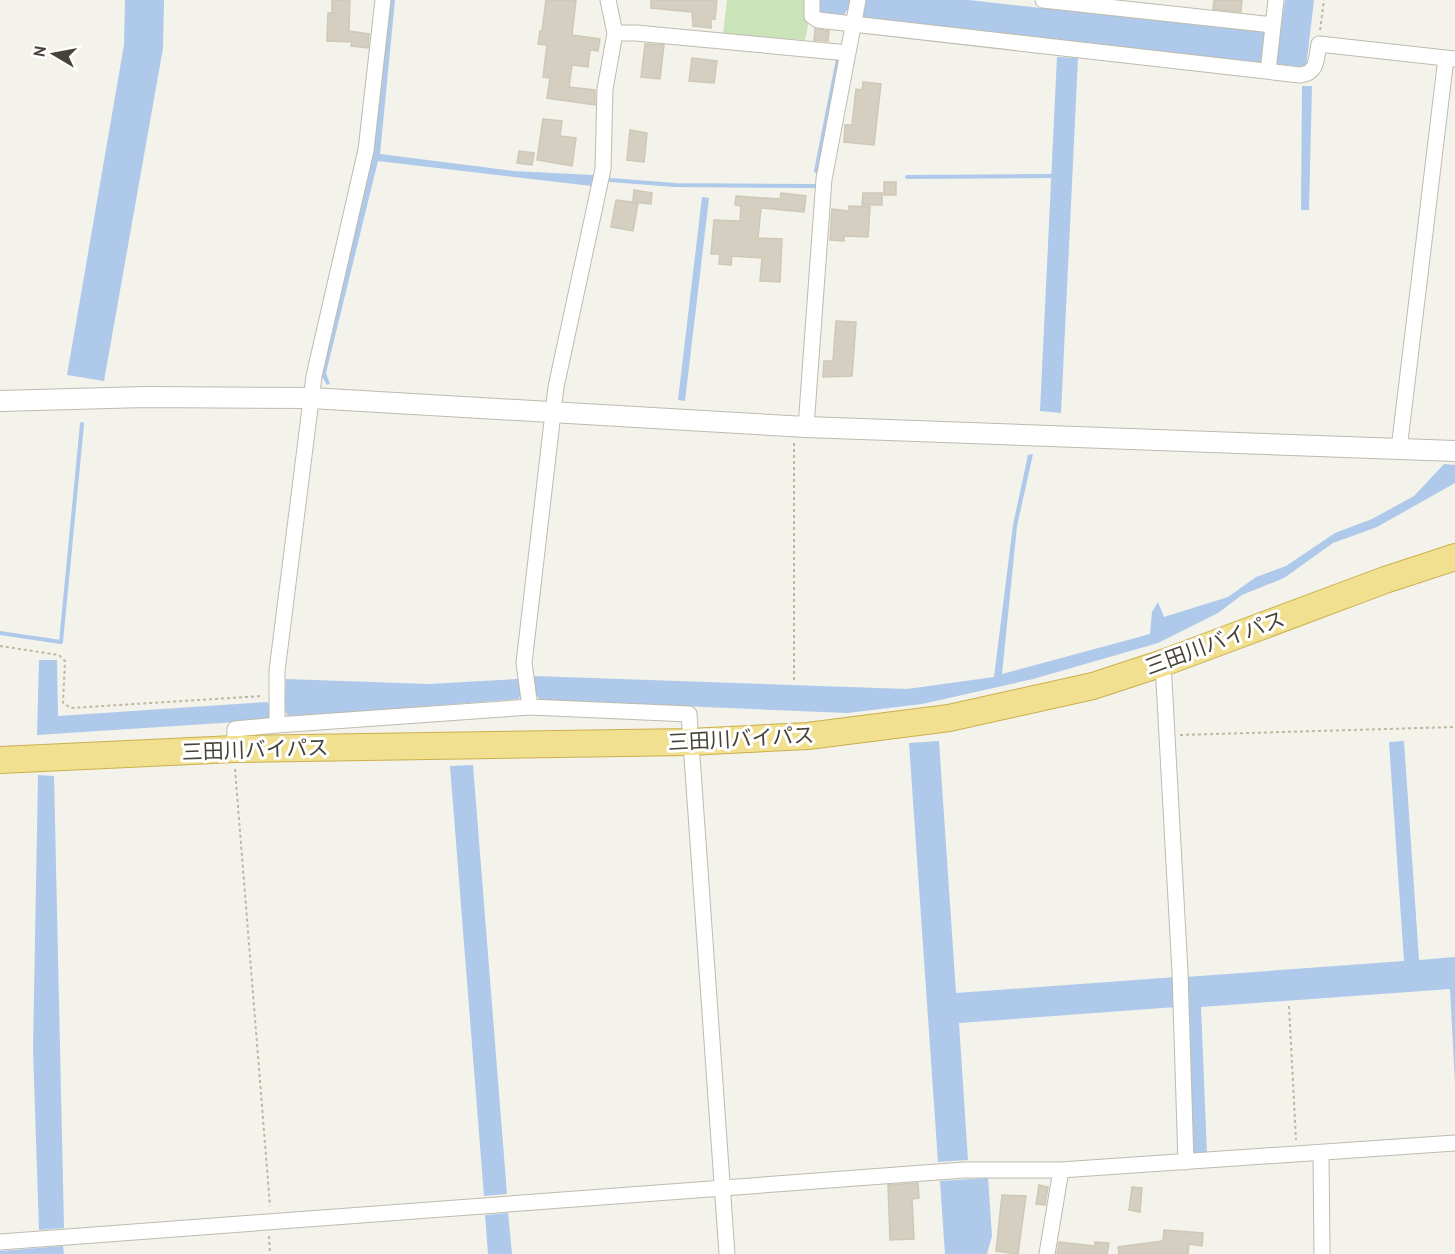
<svg xmlns="http://www.w3.org/2000/svg" width="1455" height="1254" font-family="'PT Sans','Noto Sans JP',sans-serif">
  <style>
    .green { fill: #cae3b8 }
    .water { fill: #aec9e9 }
    .lines { fill: none; stroke-linecap: round; stroke-linejoin: round }
    .stream { stroke: #aec9e9; stroke-width: 4 }
    .building { fill: #d4cfc1; stroke: #cec8b5; stroke-width: 1.5 }
    .minor-casing { stroke: #bebbae; stroke-width: 17 }
    .tertiary-casing { stroke: #bebbae; stroke-width: 22 }
    .trunk-casing { stroke: #ccaf4c; stroke-width: 28 }
    .path { stroke: #beb8a1; stroke-width: 2; stroke-dasharray: 3 3; stroke-linecap: butt }
    .minor { stroke: #fff; stroke-width: 15 }
    .tertiary { stroke: #fff; stroke-width: 20 }
    .trunk { stroke: #f0e090; stroke-width: 26 }
    .labels { text-anchor: middle; stroke-width: 6; stroke-linejoin: round; paint-order: stroke }
    .street-label { font-size: 21px; fill: #474339; stroke: #fff }
  </style>
  <rect width="100%" height="100%" fill="#f3f2eb"/>
  <!-- green -->
  <path class="green" d="M727 0H805L804 15 809 21 805 40 723 34Z"/>
  <!-- water -->
  <path class="water" d="M125 0H164L163 48 104 381 67 375 124 45Z
    M389 0H395L380 154 513 171 594 175 592 186 378 161 326 373 330 384 327 385 321 375 374 151Z
    M819 0H968L1265 32V40L1279 42 1285 0H1314L1306 68 1277 64V58L1263 57 1262 63 863 19 864 13 847 10 844 15 818 12Z
    M1057 57 1078 58 1061 413 1040 411Z
    M1302 86H1312L1309 210H1301Z
    M702 197 709 198 685 401 678 400Z
    M1033 454 1017 526 1002 674 1150 634 1152 612 1158 602 1164 617 1228 597 1256 577 1286 566 1335 533 1372 519 1414 496 1444 464 1455 465V483L1377 527 1333 543 1284 578 1242 595 1218 613 1158 643 1033 679 922 704 847 713 540 700 534 691V676L907 689 994 677 1013 525 1028 455Z
    M39 660H57L58 716 267 702 272 710 268 720 37 735Z
    M286 679 428 684 518 679 521 693 519 699 288 717 284 708Z
    M939 741 956 993 1176 977V1007L959 1023 968 1160 938 1162 909 743Z
    M1404 741 1419 960 1455 957V1084L1450 989 1201 1007 1207 1154 1194 1155 1186 977 1404 961 1389 742Z
    M473 765 507 1194 484 1196 450 766Z
    M38 775 54 776 64 1228 39 1230 33 1050Z
    M988 1178 992 1236 987 1254H945L940 1181Z
    M508 1213 512 1254H488L485 1215Z
    M63 1246 64 1254H0V1251Z"/>
  <g class="lines">
    <!-- stream -->
    <path class="stream" d="M816 171 838 59
      M907 177 1052 176
      M610 180 675 185 814 186
      M0 633 61 642 82 424"/>
  </g>
  <!-- building -->
  <path class="building" d="M332 0H350L349 31 369 34 368 48 351 46 352 42 327 41 328 13H332Z
    M546 0H576L572 35 600 39 598 51 590 50 588 67 572 65 569 87 595 90V105L547 98 550 78 543 77 547 45 538 44 540 31H542Z
    M651 0H717L715 19H711V28L693 26 692 12 651 8Z
    M1214 0H1242L1241 12 1213 9Z
    M815 29 829 31 828 41 814 40Z
    M645 44 664 45 660 79 641 77Z
    M692 58 717 61 714 83 689 81Z
    M863 82 881 84 874 145 844 142 845 125H852L856 89 862 90Z
    M543 119 562 121 560 136 576 138 572 166 537 160Z
    M630 130 647 133 644 162 627 160Z
    M519 151 534 153 532 165 517 163Z
    M884 182H896V195H884Z
    M634 190 652 193 651 204 633 202Z
    M781 193 806 196 804 212 761 208 758 238 782 239 780 282 760 281 762 258 732 256 731 265 719 264 720 254H711L714 220 740 221 741 206 735 205 736 196 780 199Z
    M863 193H882V205H862Z
    M616 200 638 203 633 231 611 227Z
    M849 206 870 207 868 237 844 236V241L830 240 832 209 849 211Z
    M836 321 856 322 852 376 823 377 824 361H833Z
    M918 1183 919 1198 912 1199 914 1239 890 1240 888 1185Z
    M1039 1185 1048 1187 1045 1205 1036 1204Z
    M1132 1187 1142 1188 1140 1212 1129 1210Z
    M1002 1195 1026 1196 1018 1254 996 1251Z
    M1164 1230 1203 1233 1202 1246 1189 1244 1188 1254H1119L1118 1247 1163 1241Z
    M1059 1242 1095 1246V1242L1109 1243 1107 1254H1057Z"/>
  <g class="lines">
    <!-- minor casing -->
    <g class="minor-casing">
      <path id="minor" d="M608 0 615 33 605 89 603 169 556 387 524 663 530 707 689 714 727 1254
        M812 0V16L818 20 1300 75C1318 73 1316 59 1319 44L1455 59
        M1043 0 1273 25
        M615 33H636L848 53
        M1268 71 1276 0
        M806 427 824 179 858 0
        M1399 449 1446 58
        M1163 663 1180 972 1186 1162
        M277 725 530 707
        M234 749 235 729 277 725V671L314 376 366 150 383 0
        M1321 1154 1322 1254
        M0 1242 964 1170H1061L1455 1143
        M1047 1254 1061 1170"/>
    </g>
    <!-- tertiary casing -->
    <g class="tertiary-casing">
      <path id="tertiary" d="M0 401 145 397 311 398 806 427 1455 451"/>
    </g>
    <!-- trunk casing -->
    <g class="trunk-casing">
      <path id="trunk" d="M0 760 234 749 689 742 808 736 949 718 1093 686 1163 663 1385 580 1455 557"/>
    </g>
    <!-- path -->
    <path class="path" d="M1320 30 1324 0
      M0 646 59 655 65 661 63 703 71 708 262 696
      M794 680V443
      M1180 735 1455 727
      M235 769 270 1206
      M1289 1006 1296 1140
      M269 1236 270 1254"/>
    <!-- minor -->
    <use href="#minor" class="minor"/>
    <!-- tertiary -->
    <use href="#tertiary" class="tertiary"/>
    <!-- trunk -->
    <use href="#trunk" class="trunk"/>
  </g>
  <g class="labels">
    <!-- street labels -->
    <g class="street-label">
      <text transform="translate(1215 643) rotate(-20)" y="7">三田川バイパス</text>
      <text transform="translate(741 739) rotate(-3)" y="7">三田川バイパス</text>
      <text transform="translate(255 750) rotate(-2)" y="7">三田川バイパス</text>
    </g>
  </g>
  <!-- north arrow -->
  <g transform="translate(54 54) rotate(280)" stroke="#ffffff" stroke-width="4.5" paint-order="stroke">
  <path d="M0-4.5L10 22L0 15L-10 22Z" fill="#474339"/>
  <text y="-9" font-size="16" font-weight="bold" text-anchor="middle" fill="#474339">N</text>
  </g>
</svg>
